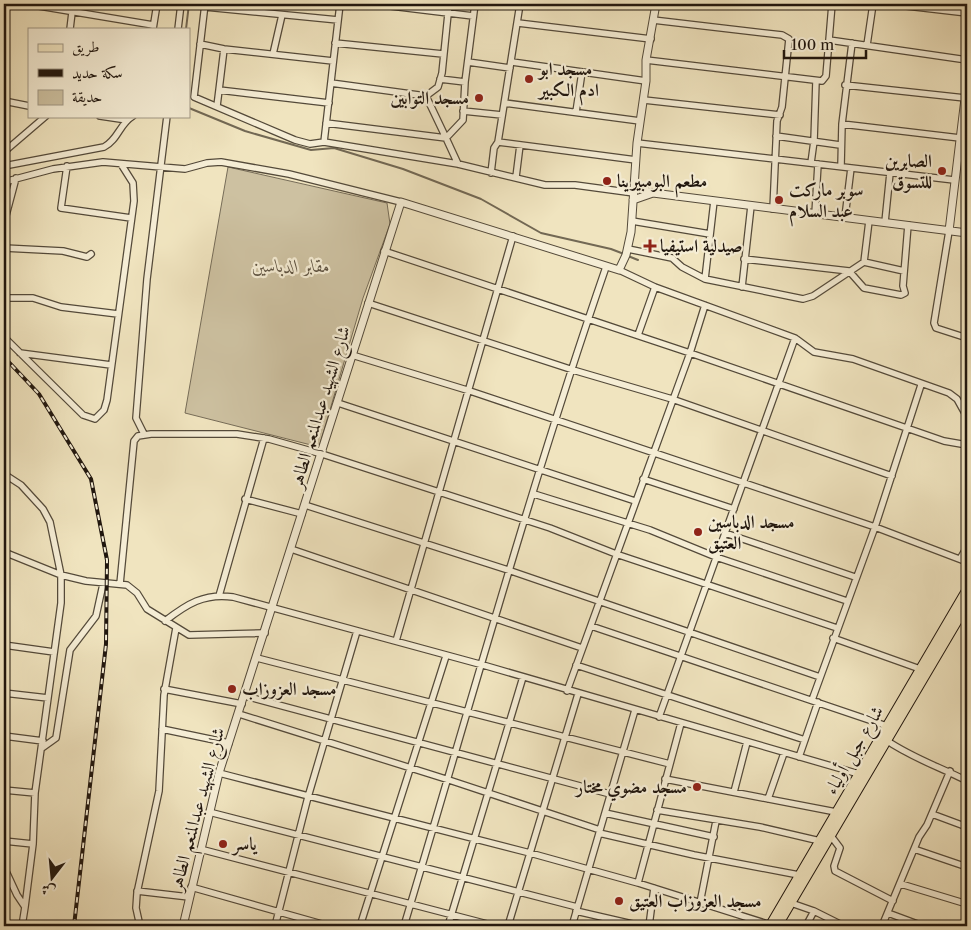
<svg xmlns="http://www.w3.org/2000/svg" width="971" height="930" font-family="'Libre Caslon Text',Amiri,serif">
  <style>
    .green { fill: #cdc1a1; stroke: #766c58 }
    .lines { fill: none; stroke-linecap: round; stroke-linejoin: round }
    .stream { stroke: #726854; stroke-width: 2 }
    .minor-casing { stroke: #544a3a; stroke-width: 8 }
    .tertiary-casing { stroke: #544a3a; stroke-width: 9 }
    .primary-casing { stroke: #20160e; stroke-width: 11 }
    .minor { stroke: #f5edd5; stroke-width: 5.5 }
    .tertiary { stroke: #f5edd5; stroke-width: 7 }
    .primary { stroke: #f0e4bf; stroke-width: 9 }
    .rail-casing { stroke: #20160e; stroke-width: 4 }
    .rail { stroke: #f5edd5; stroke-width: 2; stroke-dasharray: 5.5; stroke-linecap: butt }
    .poi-dot { fill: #8f2418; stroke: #f5edd5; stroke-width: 2 }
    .labels { text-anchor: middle; stroke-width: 4.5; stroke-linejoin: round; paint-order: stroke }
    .poi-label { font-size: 18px; font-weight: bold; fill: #20160e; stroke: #f5edd5; text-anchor: start }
    .park-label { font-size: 18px; font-style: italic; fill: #5d5241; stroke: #f5edd5 }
    .street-label { font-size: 18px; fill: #20160e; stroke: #f5edd5 }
  </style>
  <rect width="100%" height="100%" fill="#f0e4bf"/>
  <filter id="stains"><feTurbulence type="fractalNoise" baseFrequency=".004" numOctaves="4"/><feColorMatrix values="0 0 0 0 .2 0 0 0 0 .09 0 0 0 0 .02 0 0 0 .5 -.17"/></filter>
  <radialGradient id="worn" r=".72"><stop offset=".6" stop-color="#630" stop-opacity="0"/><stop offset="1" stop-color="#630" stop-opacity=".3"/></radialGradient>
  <!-- green -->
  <path class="green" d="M228 167 387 203 390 224 363 298 319 447 185 413Z"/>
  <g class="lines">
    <!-- stream -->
    <path class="stream" d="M186 29 189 4
      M189 108 245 131 311 150 334 148 403 169 481 199 541 233 611 249 624 254
      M628 256 638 260"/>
    <!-- minor casing -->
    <g class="minor-casing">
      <path id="minor" d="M27 4 153 25
        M205 4 194 97 295 140 310 144 324 142 458 164 545 185H575L634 193
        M374 4 473 16
        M520 4 498 142 636 160
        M889 4 967 13
        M205 7 338 20
        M653 20 782 35 789 39 782 107 777 121 773 209
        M518 23 651 39
        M70 29 73 4
        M153 29 157 4
        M178 29 181 4
        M829 40 967 60
        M335 43 443 54
        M200 44 224 49 333 61
        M867 45 873 4
        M224 49 219 90 329 103
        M273 54 282 15
        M646 60 822 81 826 76 832 4
        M468 62 510 68
        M512 62 646 81
        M440 79 465 82
        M331 83 426 96 446 138
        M845 85 965 98
        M426 96 438 87 442 73 449 4
        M644 100 780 115
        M4 101 29 106
        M505 103 640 121
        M217 106 219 90
        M463 111 502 115
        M576 112 582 72
        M100 116 127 120
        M326 123 446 138
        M842 124 852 43
        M776 136 840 145
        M324 142 340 4
        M637 143 954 180
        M4 152 46 116
        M958 157 967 158
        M811 163 814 141 816 81
        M458 164 446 138 463 120 465 82 475 4
        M4 166 104 147C118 140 120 123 133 116
        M67 166 61 208 131 218
        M841 166 842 124 960 138
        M491 173 494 148 498 142
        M516 177 520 145
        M4 182 53 169 103 162 185 169 207 163 221 162 289 174 401 202
        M815 214 818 164
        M845 217 851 168
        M632 221 710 234
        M885 222 890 173
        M4 223 16 178
        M949 231 934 323 936 328 967 338
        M4 248 63 251 87 257 91 254
        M628 249 672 258 682 267 705 279 803 299 813 296 864 262 869 221
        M384 251 690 353 944 441 967 445
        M744 259 849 271 864 288 901 295 905 293 903 286 908 225
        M864 262 904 271
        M619 270 655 287 795 338 814 352 853 359 949 393 957 399 967 417
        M705 279 714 201
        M742 287 751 206
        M4 298H33L61 307 118 314
        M368 303 573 370 672 399 892 476
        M638 335 655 287
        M4 337 83 415 95 419 104 410 107 400 134 201 133 183 121 164
        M20 353 111 365
        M352 355 470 391 875 527 967 562
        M338 403 635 501
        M144 434 136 418 147 279 167 116
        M4 474 21 485 43 509 50 522 61 575V603L35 793 33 844 4 841
        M643 479 734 509
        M534 494 650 530 716 557 847 601
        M245 499 302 514
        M305 505 511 571 820 677
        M725 533 855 577
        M291 549 582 648
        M4 552 61 575 86 581 127 585 137 593 147 609 189 635 265 633
        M960 559 967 547
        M120 584 134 441 138 436 151 434H237L269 439 322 454 550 528 616 554 837 628
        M219 596 264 438
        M165 621C187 604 204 593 233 597L483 665 859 774
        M591 626 887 726
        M833 638 920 669
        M396 641 513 236
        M4 645 54 652
        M257 658 670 764
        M576 665 805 740
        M164 689 242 704
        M567 691 690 353 705 305
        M4 693 48 698
        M245 696 610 794
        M812 700 875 527 921 385
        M239 714 449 780 600 830
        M659 717 795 338
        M162 729 229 743
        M4 736 43 741
        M886 740C912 758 940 767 967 781
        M42 748 56 738 70 650 96 616 103 584
        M799 757 818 702
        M219 773 530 853 638 883 771 925
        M665 779 836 812
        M4 790 35 793
        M734 792 747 742
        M768 799 784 753
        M657 810 760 827 820 841
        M209 812 577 907
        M605 813 714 837
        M932 814 967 827
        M599 833 694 855 799 875
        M831 836 840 848 834 866 835 871 893 901
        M200 849 495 926
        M914 849 967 867
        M4 867 17 895 25 907 22 926
        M638 883 681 723
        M901 884 967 904
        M191 887 329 926
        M137 891 189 897
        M700 903 716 821
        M791 903 814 911 844 926
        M25 907 33 844
        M576 911 641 926
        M888 913 923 926
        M140 926 136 908 137 893 159 791 164 695 176 628
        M275 926 308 797 357 631
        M360 926 446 656
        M404 926C470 706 531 484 606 267
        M448 926 523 677
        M508 926 578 694
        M572 926 635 710
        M649 926 654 888
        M806 926 814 911
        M882 926 919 837 927 825 950 771"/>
    </g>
    <!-- tertiary casing -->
    <g class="tertiary-casing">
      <path id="tertiary" d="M634 183 643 190 653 193 967 233
        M633 200 653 193
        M949 231 967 82
        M183 926 219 773 401 202 619 270 626 255 631 232 637 143 646 81V60L656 4"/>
    </g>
    <!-- primary casing -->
    <g class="primary-casing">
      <path id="primary" d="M770 926 967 590
        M777 926 967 604"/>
    </g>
    <!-- minor -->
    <use href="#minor" class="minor"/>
    <!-- tertiary -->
    <use href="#tertiary" class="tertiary"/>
    <!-- primary -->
    <use href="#primary" class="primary"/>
    <!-- rail casing -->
    <g class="rail-casing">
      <path id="rail" d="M4 357 39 394 91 479 107 560 106 644 74 926"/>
    </g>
    <!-- rail -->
    <use href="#rail" class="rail"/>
  </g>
  <!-- markers -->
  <g class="poi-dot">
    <circle cx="529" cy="79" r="5"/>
    <circle cx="479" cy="98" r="5"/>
    <circle cx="942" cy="171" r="5"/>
    <circle cx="607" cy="181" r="5"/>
    <circle cx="779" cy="200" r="5"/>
    <path d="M647.5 238.5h5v5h5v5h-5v5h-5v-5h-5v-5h5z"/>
    <circle cx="698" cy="532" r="5"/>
    <circle cx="232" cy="689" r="5"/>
    <circle cx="697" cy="787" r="5"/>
    <circle cx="223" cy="844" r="5"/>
    <circle cx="619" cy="901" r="5"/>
  </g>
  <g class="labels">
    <!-- poi labels -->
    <g class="poi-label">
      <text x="539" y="75">مسجد ابو<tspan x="539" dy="21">ادم الكبير</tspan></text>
      <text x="469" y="104" text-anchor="end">مسجد التوابين</text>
      <text x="932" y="167" text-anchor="end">الصابرين<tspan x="932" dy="21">للتسوق</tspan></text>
      <text x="617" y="187">مطعم البومبيرينا</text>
      <text x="789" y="196">سوبر ماركت<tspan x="789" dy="21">عبد السلام</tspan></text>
      <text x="660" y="252">صيدلية استيفيا</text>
      <text x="708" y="528">مسجد الدباسين<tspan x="708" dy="21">العتيق</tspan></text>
      <text x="242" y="695">مسجد العزوزاب</text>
      <text x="687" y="793" text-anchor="end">مسجد مضوي مختار</text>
      <text x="233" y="850">ياسر</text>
      <text x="629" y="907">مسجد العزوزاب العتيق</text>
    </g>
    <!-- park labels -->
    <g class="park-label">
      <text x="291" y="272">مقابر الدباسين</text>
    </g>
    <!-- street labels -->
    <g class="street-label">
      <text transform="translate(320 407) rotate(-73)" y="6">شارع الشهيد عبدالمنعم الطاهر</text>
      <text transform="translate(854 750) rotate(-60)" y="6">شارع جبل أولياء</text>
      <text transform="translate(197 809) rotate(-75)" y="6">شارع الشهيد عبدالمنعم الطاهر</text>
    </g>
  </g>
  <!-- margin -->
  <rect width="971" height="930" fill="none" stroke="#f0e4bf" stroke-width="20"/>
  <rect x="5" y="5" width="961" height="920" fill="none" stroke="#20160e" stroke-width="2.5"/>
  <rect x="10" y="10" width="951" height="910" fill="none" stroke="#20160e"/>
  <!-- legend -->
  <rect x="28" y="28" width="162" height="90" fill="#f5edd5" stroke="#a09785"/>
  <rect x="38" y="44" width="25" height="8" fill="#f0e4bf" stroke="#a09785"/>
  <text x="72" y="52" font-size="15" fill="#20160e">طريق</text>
  <rect x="38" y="69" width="25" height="8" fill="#20160e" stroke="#a09785"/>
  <text x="72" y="78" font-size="15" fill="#20160e">سكة حديد</text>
  <rect x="38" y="90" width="25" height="15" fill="#cdc1a1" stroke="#a09785"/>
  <text x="72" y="102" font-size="15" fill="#20160e">حديقة</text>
  <!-- north arrow -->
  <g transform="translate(52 878) rotate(196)" stroke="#f5edd5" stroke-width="4" paint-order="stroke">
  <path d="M0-4L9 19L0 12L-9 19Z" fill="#20160e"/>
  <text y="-8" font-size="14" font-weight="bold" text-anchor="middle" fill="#20160e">ش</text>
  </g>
  <!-- scale -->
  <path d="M784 50v8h82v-8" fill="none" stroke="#20160e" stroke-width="2.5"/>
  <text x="791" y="50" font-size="15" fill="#20160e" stroke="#f5edd5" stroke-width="4" paint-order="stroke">100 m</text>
  <rect width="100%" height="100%" filter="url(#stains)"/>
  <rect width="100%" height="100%" fill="url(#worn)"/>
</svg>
